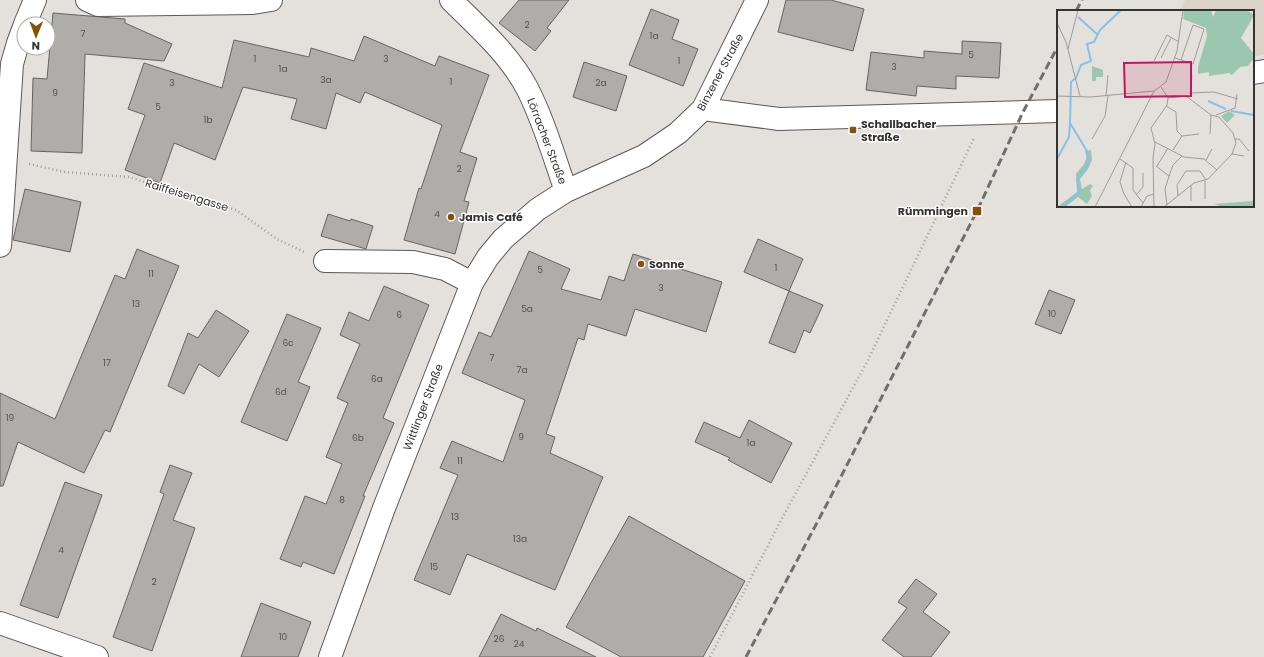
<svg xmlns="http://www.w3.org/2000/svg" width="1264" height="657" font-family="Poppins,sans-serif">
  <style>
    .built { fill: #dcd2c9 }
    .building { fill: #b0aca9; stroke: #666360 }
    .lines { fill: none; stroke-linecap: round; stroke-linejoin: round }
    .street-casing { stroke: #5c5956; stroke-width: 24 }
    .secondary-casing { stroke: #5c5956; stroke-width: 24 }
    .path { stroke: #9e9b98; stroke-width: 2.5; stroke-dasharray: 1 3; stroke-linecap: butt }
    .street { stroke: #fff; stroke-width: 22 }
    .secondary { stroke: #fff; stroke-width: 22 }
    .rail { stroke: #716f6d; stroke-width: 3; stroke-dasharray: 8 4; stroke-linecap: butt }
    .poi-dot { fill: #895006; stroke: #fff; stroke-width: 1.5 }
    .labels { text-anchor: middle; stroke-width: 3; stroke-linejoin: round; paint-order: stroke }
    .number-label { font-size: 9px; fill: #545150 }
    .street-label { font-size: 11px; fill: #353332; stroke: #fff }
    .poi-label { font-size: 11px; font-weight: bold; fill: #353332; stroke: #fff; text-anchor: start }
    .inset-river { fill: none; stroke: #87c0ea; stroke-width: 2 }
    .inset-road { fill: none; stroke: #9e9b99; stroke-width: 1 }
    .view { fill: #c2185b; fill-opacity: 0.15; stroke: #c2185b; stroke-width: 2 }
    .inset-edge { fill: none; stroke: #353332; stroke-width: 2 }
  </style>
  <rect width="100%" height="100%" fill="#e4e1dd"/>
  <!-- built -->
  <path class="built" d="M1185 0H1264V55L1253 57V11H1180Z"/>
  <!-- building -->
  <path class="building" d="M519 0H569L547 28 551 31 535 51 499 23Z
    M786 0H831L864 9 853 51 778 32Z
    M651 9 679 20 672 39 698 49 683 86 629 65Z
    M53 13 125 19V23L172 44 164 61 85 54 82 153 31 151 33 78 47 79Z
    M364 36 435 66 439 56 489 75 460 152 477 158 464 201 469 202 455 254 404 240 419 188 421 189 442 125 365 92 360 103 336 93 326 129 291 119 297 99 243 87 215 160 174 143 160 183 125 170 145 115 128 109 144 63 222 88 234 40 309 57 311 48 354 61Z
    M962 41 1001 43 999 78 956 76V89L917 86 916 96 866 90 871 52 924 58V51L962 54Z
    M584 62 627 76 616 111 573 97Z
    M25 189 81 202 70 252 13 240Z
    M328 214 350 221 351 219 373 226 366 249 321 236Z
    M758 239 803 259 789 291 744 272Z
    M137 249 179 266 110 432 105 430 84 473 18 442 3 486H0V393L55 419 115 275 125 279Z
    M529 251 570 269 561 289 601 300 609 276 624 281 633 254 722 282 706 332 635 309 626 336 588 324 584 340 578 338 546 434 555 437 550 453 603 477 555 590 467 554 450 595 414 580 458 475 440 468 452 441 503 462 525 400 462 373 479 332 491 337Z
    M384 286 429 305 383 418 394 423 363 496H365L334 574 303 562 301 567 280 559 305 496 326 504 342 464 326 457 348 403 337 398 360 344 340 335 349 312 369 321Z
    M1049 290 1075 300 1061 334 1035 324Z
    M789 291 823 305 810 333 804 330 795 353 769 343Z
    M216 310 249 331 219 377 199 364 184 394 168 386 188 333 198 338Z
    M287 314 321 328 298 382 310 387 287 441 241 422Z
    M749 420 792 443 771 483 728 460 730 458 695 442 704 422 740 438Z
    M170 465 192 473 173 520 195 528 152 651 113 637 164 494 160 492Z
    M65 482 102 495 58 618 20 605Z
    M629 516 745 581 703 657H621L566 627Z
    M916 579 937 594 923 612 950 632 931 657H904L882 640 907 608 898 602Z
    M261 603 311 622 298 657H241Z
    M501 614 536 631 537 628 596 657H479Z"/>
  <g class="lines">
    <!-- street casing -->
    <g class="street-casing">
      <path id="street" d="M87 0 98 5 253 3 271 0
        M25 24 35 0
        M0 246 12 64 18 43 24 27
        M325 261 413 262 445 269 472 283
        M0 623 97 657"/>
    </g>
    <!-- secondary casing -->
    <g class="secondary-casing">
      <path id="secondary" d="M451 0C478 27 509 54 527 88 544 121 554 157 566 191
        M1253 73 1264 71
        M703 109 779 119 1058 111
        M330 657 384 508 472 283 488 257 503 239 538 209 566 191 644 156 678 133 703 109 757 0"/>
    </g>
    <!-- path -->
    <path class="path" d="M29 164 65 172 129 177 236 210 277 239 304 252
      M710 657 779 524 868 360 974 138"/>
    <!-- street -->
    <use href="#street" class="street"/>
    <!-- secondary -->
    <use href="#secondary" class="secondary"/>
    <!-- rail -->
    <path class="rail" d="M1076 11 1082 0
      M746 657 829 500 977 211 1023 112 1058 46"/>
  </g>
  <!-- markers -->
  <g class="poi-dot">
    <rect x="849" y="126" width="8" height="8" rx="2"/>
    <rect x="972" y="206" width="10" height="10" rx="2"/>
    <circle cx="451" cy="217" r="4"/>
    <circle cx="641" cy="264" r="4"/>
  </g>
  <g class="labels">
    <!-- number labels -->
    <g class="number-label">
      <text x="527" y="28">2</text>
      <text x="83" y="37">7</text>
      <text x="654" y="39">1a</text>
      <text x="971" y="58">5</text>
      <text x="255" y="62">1</text>
      <text x="386" y="62">3</text>
      <text x="679" y="64">1</text>
      <text x="894" y="70">3</text>
      <text x="283" y="72">1a</text>
      <text x="326" y="83">3a</text>
      <text x="451" y="85">1</text>
      <text x="172" y="86">3</text>
      <text x="601" y="86">2a</text>
      <text x="55" y="96">9</text>
      <text x="158" y="110">5</text>
      <text x="208" y="123">1b</text>
      <text x="459" y="172">2</text>
      <text x="437" y="217">4</text>
      <text x="776" y="271">1</text>
      <text x="540" y="273">5</text>
      <text x="151" y="277">11</text>
      <text x="661" y="291">3</text>
      <text x="136" y="307">13</text>
      <text x="527" y="312">5a</text>
      <text x="1052" y="317">10</text>
      <text x="399" y="318">6</text>
      <text x="288" y="346">6c</text>
      <text x="492" y="361">7</text>
      <text x="107" y="366">17</text>
      <text x="522" y="373">7a</text>
      <text x="377" y="382">6a</text>
      <text x="281" y="395">6d</text>
      <text x="10" y="421">19</text>
      <text x="521" y="440">9</text>
      <text x="358" y="441">6b</text>
      <text x="751" y="446">1a</text>
      <text x="460" y="464">11</text>
      <text x="342" y="503">8</text>
      <text x="455" y="520">13</text>
      <text x="520" y="542">13a</text>
      <text x="61" y="553">4</text>
      <text x="434" y="570">15</text>
      <text x="154" y="585">2</text>
      <text x="283" y="640">10</text>
      <text x="499" y="642">26</text>
      <text x="519" y="647">24</text>
    </g>
    <!-- street labels -->
    <g class="street-label">
      <text transform="translate(720 72) rotate(-62)" y="4">Binzener Straße</text>
      <text transform="translate(547 141) rotate(69)" y="4">Lörracher Straße</text>
      <text transform="translate(187 195) rotate(17)" y="4">Raiffeisengasse</text>
      <text transform="translate(423 407) rotate(-69)" y="4">Wittlinger Straße</text>
    </g>
    <!-- poi labels -->
    <g class="poi-label">
      <text x="861" y="128">Schallbacher<tspan x="861" dy="13">Straße</tspan></text>
      <text x="968" y="215" text-anchor="end">Rümmingen</text>
      <text x="459" y="221">Jamis Café</text>
      <text x="649" y="268">Sonne</text>
    </g>
  </g>
  <!-- overview -->
  <g transform="translate(1057 10)">
    <rect width="197" height="197" fill="#e4e1dd"/>
    <path d="M127 0H154L156 7 159 0H190L197 5 184 28 197 44V48L191 56 183 57 175 65 172 63 152 66V62L141 64V57L150 26 149 18 126 9ZM35 56 46 60V67H39V71H35ZM172 101 178 105 170 113 164 106ZM34 140 35 150 31 159 23 169 25 179 33 174 36 176 33 180 35 186 30 194 21 187 8 197H0L20 182 19 164 27 154 30 147 28 141ZM197 188V197H166L157 194 195 191Z" fill="#9bc7ae"/>
    <path class="inset-river" d="M21 7 41 25M151 91 169 99M174 101 197 105M0 149 12 127 13 113M5 197 22 182 20 169 31 155 30 141 13 113 14 72 19 68 24 55 34 51 30 34 37 32 43 20 64 0"/>
    <path class="inset-road" d="M0 13 9 32 23 86M11 39 21 0M104 48 114 28M118 48 136 54 147 19 136 15 124 50M97 51 110 25 122 32M104 77 111 88M133 83 157 82 181 89M133 84 135 65M0 86 34 87 97 81M49 86 51 65M109 96 119 102 120 121 125 126M159 105 178 98 180 84M153 124 154 105M35 129 48 106 51 86M178 129H182L192 141M98 132 127 147 147 149 160 160M116 140 125 126 142 124M175 144 187 146M63 149 76 158V180L86 193M149 150 155 139M69 152 63 172 67 184 75 197M99 156 112 166M100 156 111 138M148 171V189M134 175V191M80 184 86 177V163M121 186 120 175 129 161H143L149 170M110 195 108 179 112 166 116 155 125 146M38 197 97 81 109 72 120 41 126 0M84 197 90 186 97 184M97 197 96 148 98 134 94 118 110 95 111 88M107 197 137 173 151 169 175 144 179 133 176 123 162 107 154 105 129 86 111 88"/>
    <path class="view" d="M134 52V86L68 87 67 53Z"/>
    <rect width="197" height="197" class="inset-edge"/>
  </g>
  <!-- north arrow -->
  <g transform="translate(36 36) rotate(181)"><circle r="19" fill="#ffffff" stroke="#aeadad"/>
  <path d="M0-3L7 15L0 10L-7 15Z" fill="#895006"/>
  <text y="-6" font-size="11" font-weight="bold" text-anchor="middle" fill="#353332">N</text>
  </g>
</svg>
